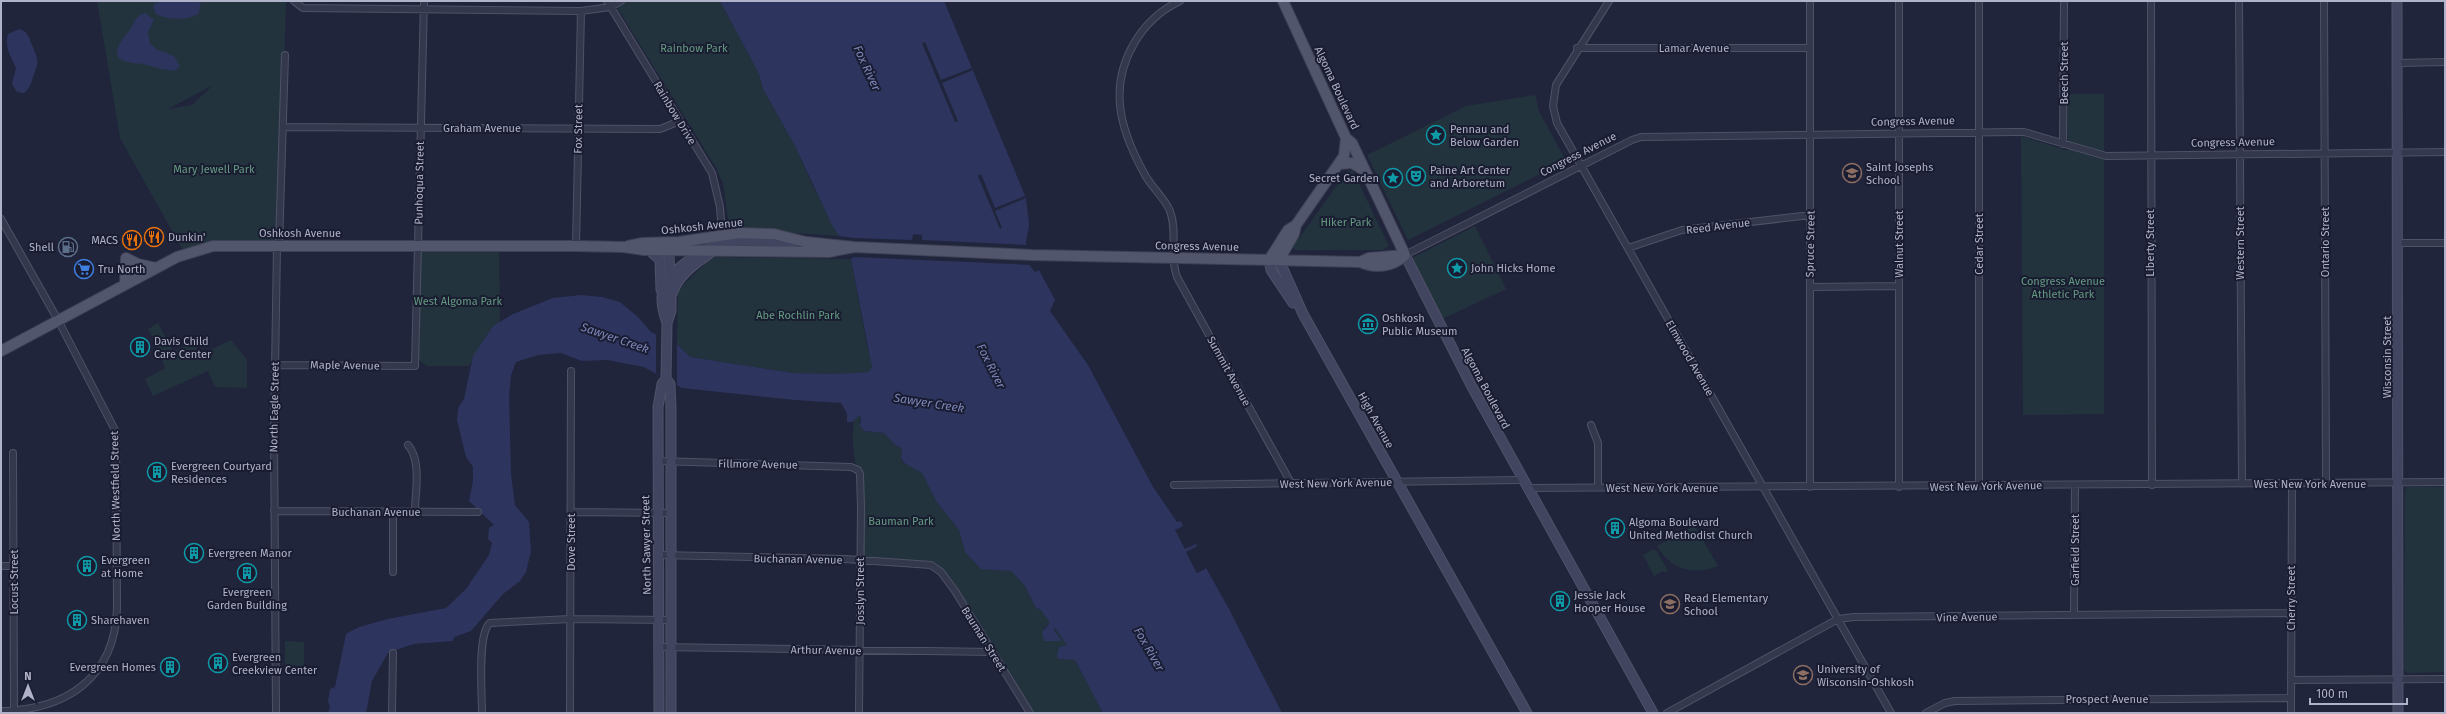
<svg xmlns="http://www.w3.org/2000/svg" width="2446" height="714" font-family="'Fira Sans',sans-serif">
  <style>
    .green { fill: #22333d; fill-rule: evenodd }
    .water { fill: #2d345e }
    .pier { fill: #20253c }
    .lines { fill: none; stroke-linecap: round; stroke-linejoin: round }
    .street-casing { stroke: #4f5267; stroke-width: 8 }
    .secondary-casing { stroke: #4f5267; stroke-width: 11 }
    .primary-casing { stroke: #3e4155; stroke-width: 12 }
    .street { stroke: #34384c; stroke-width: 6 }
    .secondary { stroke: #424560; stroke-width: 9 }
    .primary { stroke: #52566d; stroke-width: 10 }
    .labels { text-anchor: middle; stroke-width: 4; stroke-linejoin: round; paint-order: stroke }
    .park-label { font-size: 11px; fill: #649b80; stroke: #1a1d31 }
    .street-label { font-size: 11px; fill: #afb2c8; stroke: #1a1d31 }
    .poi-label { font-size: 11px; fill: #afb2c8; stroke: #1a1d31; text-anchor: start }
    .water-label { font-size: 12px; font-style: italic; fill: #7c85b7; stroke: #1a1d31 }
  </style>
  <rect width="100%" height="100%" fill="#20253c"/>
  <!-- green -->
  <path class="green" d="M97 1H286L279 245 185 254 120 138ZM212 86 192 105 168 109 211 86Z
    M613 1H720L759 74 763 89 795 146 811 182 839 236 734 229 729 226 723 183 715 166Z
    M2067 94H2104V414L2023 415 2021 136 2068 151Z
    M1535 95 1539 111 1566 161 1408 240 1367 155 1466 106Z
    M1347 171H1353L1389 246 1383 250H1295L1293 247Z
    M1475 226 1506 289 1442 319 1412 258Z
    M418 246H499L500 323 489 332 469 366H427L415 357Z
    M718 257 851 259 868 350 870 353 872 367 869 372 835 374 793 373 690 357 677 344 678 290 709 260Z
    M158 323 173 352 193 342 200 355 231 340 247 360V388L215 387 208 371 153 396 145 379 165 368 161 358 163 357 148 329Z
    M858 415 861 418 859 422 864 431 884 433 894 444 902 449 901 457 903 463 922 472 936 501 959 530 965 552 981 569 1011 571 1025 586 1036 608 1041 610 1051 623 1043 629 1061 641 1054 630 1055 628 1067 645 1060 659 1075 660 1103 713H1030L935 567 860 560V474C853 465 849 423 858 415Z
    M2407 487H2445V672L2408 673 2404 670 2405 491Z
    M1692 527 1696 528 1718 566C1693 576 1671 570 1657 546Z
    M1652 550H1656L1668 571 1665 573 1663 571 1654 576 1643 555Z
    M285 641 304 642V666L285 665Z"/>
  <!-- water -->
  <path class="water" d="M161 1H201L199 13C192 21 162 20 155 13L153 5Z
    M720 1H944L1026 198 1029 225 1026 242 1030 266 1035 272 1039 270 1055 300 1050 311 1088 365 1153 487 1177 522 1181 521 1183 526 1175 530 1185 549 1196 544 1197 546 1186 552 1197 573 1206 568 1229 609 1282 713H1103L1075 660 1060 659 1057 657 1059 647 1067 645 1055 628 1054 630 1062 641H1044L1042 632 1050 623 1041 610 1036 608 1025 586 1011 571 981 569 965 552 959 530 936 501 922 473 904 463 901 457 902 449 894 444 884 433 864 431 860 426 861 418 859 415 853 422H847V413L841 403 795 400 682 388 644 367 607 360 582 361 561 353 538 355 516 362 511 375 509 397 511 474 515 505 529 522 531 551 526 572 520 581 503 594 471 631 454 637 453 641 413 644 388 653 372 681 366 713H328L330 706 328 702 330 689 335 687 346 634 359 627 388 619 446 608 466 589 489 555 492 543 488 539 489 528 494 525 469 501 473 481V467L466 457 457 420 458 408 464 399 473 356 493 326 513 314 553 298 581 295 602 297 620 302 638 317 651 332 677 344 690 357 793 373 835 374 869 372 872 367 851 259 854 257V238L839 236 832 225 795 146 763 89 759 74Z
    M145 13 154 20 148 32 150 44 158 50 174 56 180 66 176 70C164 71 154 67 143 64 140 63 137 64 133 63 107 60 118 44 129 31 134 24 135 16 145 13Z
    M19 29C28 31 29 38 32 45 39 62 39 61 33 77 31 84 30 88 24 93L17 92 12 84 16 68C11 55 4 48 8 34Z"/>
  <!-- pier -->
  <path class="pier" d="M925 42 941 80 972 68 973 70 942 83 958 121 955 122 922 43Z
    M981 174 995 208 1025 196 1026 198 995 211 1002 228 1000 229 978 176Z
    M913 234 922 235V240L1029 245 1032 265 854 257V238L912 240Z
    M656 332 677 344V385L656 373Z
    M1194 548 1195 549 1189 553 1198 570 1204 567 1205 569 1197 573 1186 552Z"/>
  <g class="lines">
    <!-- street casing -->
    <g class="street-casing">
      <path id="street" d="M294 1 303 8 581 11 610 7 621 1
        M607 1 712 173 720 207 722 234
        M1180 1C1141 19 1116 62 1120 105 1122 128 1133 153 1144 173 1151 187 1164 197 1170 211 1178 232 1169 255 1177 277L1291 483
        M1609 1 1556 85 1553 106 1557 123 1891 713
        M1899 1V487
        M1979 1V486
        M2151 1 2152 485
        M2239 1 2242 484
        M2324 1 2326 483
        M1577 48H1810
        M2397 63 2445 62
        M283 127 660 129 680 121
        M2063 144 2064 1
        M1 219 58 320 116 432 117 608C115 678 66 710 1 711
        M2398 243H2445
        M279 245 285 55
        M576 246 581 11
        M1628 248 1682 230 1811 215
        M1405 255 1632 140 1641 137 2014 132H2024L2106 156 2445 152
        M1810 287 1899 286
        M275 365 415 366 424 1
        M1591 425 1598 443V488
        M408 445C422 461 415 492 415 512
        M13 453 14 711
        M658 461 851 467 858 470 860 474 861 508 859 713
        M1174 485 1522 480
        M1810 487V1
        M1527 488 2445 482
        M274 511 478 512
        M571 512 671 513
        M659 555 845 559 931 565 941 572 955 591 1030 713
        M1 566H14
        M393 572V513
        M2074 615 2075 485
        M659 647 992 652
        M2291 680 2445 679
        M276 713 274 433 277 245
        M392 713 393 653
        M482 713C482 695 477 633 490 623L570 619 671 620
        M570 713 571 371
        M1667 713 1838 619 1854 617 2291 613
        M1926 713 1945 703 1955 701 2291 698
        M2291 713 2292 484"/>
    </g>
    <!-- secondary casing -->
    <g class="secondary-casing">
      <path id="secondary" d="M2397 1 2398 713
        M665 245 669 256 671 294V311L667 323 666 379 670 384 671 408V713
        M649 250 660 260 661 290
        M1405 255 1471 385 1653 713
        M1269 260 1271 270 1293 303
        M1279 260 1303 314 1527 713
        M672 294C677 275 699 260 715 250
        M667 323C659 301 659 285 678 269 720 233 743 242 795 242
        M659 713 658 407 662 384 666 379"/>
    </g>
    <!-- primary casing -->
    <g class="primary-casing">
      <path id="primary" d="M1283 1 1346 138 1352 143 1405 255
        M1339 164 1352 163 1365 171
        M628 246 643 243 679 242 739 233 774 234 806 242 854 247 1032 255 1360 262C1376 269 1393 267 1405 255
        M1269 260 1288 230 1296 225
        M1279 260 1294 234 1296 225 1344 156 1346 138
        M1360 262 1369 258 1405 255
        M125 284 126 258 138 264 156 268
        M1 351 177 257 213 246H576L624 247 644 250 829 252 854 247"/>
    </g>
    <!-- street -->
    <use href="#street" class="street"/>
    <!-- secondary -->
    <use href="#secondary" class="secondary"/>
    <!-- primary -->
    <use href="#primary" class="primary"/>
  </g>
  <!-- icons -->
  <defs>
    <g id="sight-ring" transform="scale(1)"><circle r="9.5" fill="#1a1d31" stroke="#0f9aa8" stroke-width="1.5"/><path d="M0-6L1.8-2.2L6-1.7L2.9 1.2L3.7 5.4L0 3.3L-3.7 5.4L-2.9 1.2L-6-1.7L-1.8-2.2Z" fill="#0f9aa8"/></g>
    <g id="school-ring" transform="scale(1)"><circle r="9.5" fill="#1a1d31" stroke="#8d6e63" stroke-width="1.5"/><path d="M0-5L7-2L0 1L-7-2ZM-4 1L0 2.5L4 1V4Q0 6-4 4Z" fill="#8d6e63"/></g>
    <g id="theatre-ring" transform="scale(1)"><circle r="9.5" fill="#1a1d31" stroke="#0f9aa8" stroke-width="1.5"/><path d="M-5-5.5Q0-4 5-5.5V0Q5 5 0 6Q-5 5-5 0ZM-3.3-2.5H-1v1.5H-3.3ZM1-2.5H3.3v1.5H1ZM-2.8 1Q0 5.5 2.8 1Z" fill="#0f9aa8"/></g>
    <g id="restaurant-ring" transform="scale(1)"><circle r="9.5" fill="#1a1d31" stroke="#e8710a" stroke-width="1.5"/><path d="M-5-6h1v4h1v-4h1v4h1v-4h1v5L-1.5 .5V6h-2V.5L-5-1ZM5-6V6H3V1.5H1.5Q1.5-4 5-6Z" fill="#e8710a"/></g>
    <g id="fuel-ring" transform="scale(1)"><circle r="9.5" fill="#1a1d31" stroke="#5c6f8a" stroke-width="1.5"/><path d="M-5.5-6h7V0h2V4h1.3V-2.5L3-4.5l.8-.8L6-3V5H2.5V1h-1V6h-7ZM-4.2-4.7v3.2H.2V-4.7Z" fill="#5c6f8a"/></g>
    <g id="supermarket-ring" transform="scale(1)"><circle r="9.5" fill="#1a1d31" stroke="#3f7fe0" stroke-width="1.5"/><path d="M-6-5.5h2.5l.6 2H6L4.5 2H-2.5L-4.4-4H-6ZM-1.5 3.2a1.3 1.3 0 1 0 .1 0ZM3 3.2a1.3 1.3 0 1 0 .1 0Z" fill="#3f7fe0"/></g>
    <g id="museum-ring" transform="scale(1)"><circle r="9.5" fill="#1a1d31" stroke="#0f9aa8" stroke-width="1.5"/><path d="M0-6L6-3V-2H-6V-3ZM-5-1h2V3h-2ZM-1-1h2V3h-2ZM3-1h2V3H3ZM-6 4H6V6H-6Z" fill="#0f9aa8"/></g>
    <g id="building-ring" transform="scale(1)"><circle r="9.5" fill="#1a1d31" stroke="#0f9aa8" stroke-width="1.5"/><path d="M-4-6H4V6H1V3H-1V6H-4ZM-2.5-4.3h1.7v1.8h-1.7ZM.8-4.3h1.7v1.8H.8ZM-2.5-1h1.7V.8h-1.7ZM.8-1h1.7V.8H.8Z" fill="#0f9aa8"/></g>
    <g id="university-ring" transform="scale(1)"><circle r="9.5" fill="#1a1d31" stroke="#8d6e63" stroke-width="1.5"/><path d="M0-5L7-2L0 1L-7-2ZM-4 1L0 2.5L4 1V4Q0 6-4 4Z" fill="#8d6e63"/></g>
  </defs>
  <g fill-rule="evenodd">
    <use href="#sight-ring" x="1436" y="135"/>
    <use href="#school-ring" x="1852" y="173"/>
    <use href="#theatre-ring" x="1416" y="176"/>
    <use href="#sight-ring" x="1393" y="178"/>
    <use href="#restaurant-ring" x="154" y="237"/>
    <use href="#restaurant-ring" x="132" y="240"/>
    <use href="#fuel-ring" x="68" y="247"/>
    <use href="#sight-ring" x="1457" y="268"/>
    <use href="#supermarket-ring" x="84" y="269"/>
    <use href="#museum-ring" x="1368" y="324"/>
    <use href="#building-ring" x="140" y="347"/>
    <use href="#building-ring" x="157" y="472"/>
    <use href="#building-ring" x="1615" y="528"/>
    <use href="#building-ring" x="194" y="553"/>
    <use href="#building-ring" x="87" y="566"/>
    <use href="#building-ring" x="247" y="573"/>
    <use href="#building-ring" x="1560" y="601"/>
    <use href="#school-ring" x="1670" y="604"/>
    <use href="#building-ring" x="77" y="620"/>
    <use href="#building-ring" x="218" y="663"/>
    <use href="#building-ring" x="170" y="667"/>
    <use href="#university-ring" x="1803" y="675"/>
  </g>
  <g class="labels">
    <!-- park labels -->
    <g class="park-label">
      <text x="694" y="52">Rainbow Park</text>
      <text x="214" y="173">Mary Jewell Park</text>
      <text x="1346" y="226">Hiker Park</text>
      <text x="2063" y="285">Congress Avenue<tspan x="2063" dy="13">Athletic Park</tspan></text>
      <text x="458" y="305">West Algoma Park</text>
      <text x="798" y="319">Abe Rochlin Park</text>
      <text x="901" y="525">Bauman Park</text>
    </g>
    <!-- street labels -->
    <g class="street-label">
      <text x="1694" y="52">Lamar Avenue</text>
      <text transform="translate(2064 73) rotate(-90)" y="4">Beech Street</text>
      <text transform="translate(1337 88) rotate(65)" y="4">Algoma Boulevard</text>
      <text transform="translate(675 113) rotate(59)" y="4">Rainbow Drive</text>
      <text transform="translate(1913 121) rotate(-1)" y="4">Congress Avenue</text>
      <text x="482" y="132">Graham Avenue</text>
      <text transform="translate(578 129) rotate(-89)" y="4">Fox Street</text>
      <text transform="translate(2233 142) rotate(-1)" y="4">Congress Avenue</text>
      <text transform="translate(1578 154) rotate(-27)" y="4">Congress Avenue</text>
      <text transform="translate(419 183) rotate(-89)" y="4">Punhoqua Street</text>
      <text transform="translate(702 226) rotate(-6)" y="4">Oshkosh Avenue</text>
      <text transform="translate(1718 226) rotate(-7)" y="4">Reed Avenue</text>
      <text x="300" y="237">Oshkosh Avenue</text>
      <text transform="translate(2325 242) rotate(-90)" y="4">Ontario Street</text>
      <text transform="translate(2150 243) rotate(-90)" y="4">Liberty Street</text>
      <text transform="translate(2240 243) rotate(-90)" y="4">Western Street</text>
      <text transform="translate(1810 244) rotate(-89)" y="4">Spruce Street</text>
      <text transform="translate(1899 244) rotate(-90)" y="4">Walnut Street</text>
      <text transform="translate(1979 244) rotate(-90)" y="4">Cedar Street</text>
      <text transform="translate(1197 246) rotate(1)" y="4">Congress Avenue</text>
      <text transform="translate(2387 357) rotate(-90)" y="4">Wisconsin Street</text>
      <text transform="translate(1690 358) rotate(60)" y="4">Elmwood Avenue</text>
      <text transform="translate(345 365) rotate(1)" y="4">Maple Avenue</text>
      <text transform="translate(1229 371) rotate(61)" y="4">Summit Avenue</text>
      <text transform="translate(1486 388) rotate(62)" y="4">Algoma Boulevard</text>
      <text transform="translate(274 407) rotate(-89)" y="4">North Eagle Street</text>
      <text transform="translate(1376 420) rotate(61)" y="4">High Avenue</text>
      <text transform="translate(758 464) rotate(1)" y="4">Fillmore Avenue</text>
      <text transform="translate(1336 483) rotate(-1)" y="4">West New York Avenue</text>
      <text x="2310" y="488">West New York Avenue</text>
      <text transform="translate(115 486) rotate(-91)" y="4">North Westfield Street</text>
      <text transform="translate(1986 486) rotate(-1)" y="4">West New York Avenue</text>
      <text x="1662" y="492">West New York Avenue</text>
      <text x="376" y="516">Buchanan Avenue</text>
      <text transform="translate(571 542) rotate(-90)" y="4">Dove Street</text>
      <text transform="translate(646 545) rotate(-91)" y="4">North Sawyer Street</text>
      <text transform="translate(2075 550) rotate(-90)" y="4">Garfield Street</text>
      <text transform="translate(798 559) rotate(1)" y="4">Buchanan Avenue</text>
      <text transform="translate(14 582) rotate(-90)" y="4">Locust Street</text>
      <text transform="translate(860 591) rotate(-90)" y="4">Josslyn Street</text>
      <text transform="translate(2291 598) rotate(-90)" y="4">Cherry Street</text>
      <text transform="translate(1967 617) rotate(-1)" y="4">Vine Avenue</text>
      <text transform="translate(984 639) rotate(58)" y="4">Bauman Street</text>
      <text transform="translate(826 650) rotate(1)" y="4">Arthur Avenue</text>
      <text x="2107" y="703">Prospect Avenue</text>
    </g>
    <!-- poi labels -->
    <g class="poi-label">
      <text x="1450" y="133">Pennau and<tspan x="1450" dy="13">Below Garden</tspan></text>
      <text x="1866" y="171">Saint Josephs<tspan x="1866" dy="13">School</tspan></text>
      <text x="1430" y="174">Paine Art Center<tspan x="1430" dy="13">and Arboretum</tspan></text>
      <text x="1379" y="182" text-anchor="end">Secret Garden</text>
      <text x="168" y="241">Dunkin'</text>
      <text x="118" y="244" text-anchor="end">MACS</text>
      <text x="54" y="251" text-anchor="end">Shell</text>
      <text x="1471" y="272">John Hicks Home</text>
      <text x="98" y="273">Tru North</text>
      <text x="1382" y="322">Oshkosh<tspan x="1382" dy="13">Public Museum</tspan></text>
      <text x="154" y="345">Davis Child<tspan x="154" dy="13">Care Center</tspan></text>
      <text x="171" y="470">Evergreen Courtyard<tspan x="171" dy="13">Residences</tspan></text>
      <text x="1629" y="526">Algoma Boulevard<tspan x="1629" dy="13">United Methodist Church</tspan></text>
      <text x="208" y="557">Evergreen Manor</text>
      <text x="101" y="564">Evergreen<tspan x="101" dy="13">at Home</tspan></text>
      <text x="247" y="596" text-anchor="middle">Evergreen<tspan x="247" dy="13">Garden Building</tspan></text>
      <text x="1574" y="599">Jessie Jack<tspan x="1574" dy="13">Hooper House</tspan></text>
      <text x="1684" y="602">Read Elementary<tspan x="1684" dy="13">School</tspan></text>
      <text x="91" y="624">Sharehaven</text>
      <text x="232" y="661">Evergreen<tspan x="232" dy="13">Creekview Center</tspan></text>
      <text x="156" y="671" text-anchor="end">Evergreen Homes</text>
      <text x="1817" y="673">University of<tspan x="1817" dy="13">Wisconsin-Oshkosh</tspan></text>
    </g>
    <!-- water labels -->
    <g class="water-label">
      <text transform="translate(867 68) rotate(65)" y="4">Fox River</text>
      <text transform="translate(615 338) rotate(19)" y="4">Sawyer Creek</text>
      <text transform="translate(991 366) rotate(63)" y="4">Fox River</text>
      <text transform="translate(929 403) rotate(9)" y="4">Sawyer Creek</text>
      <text transform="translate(1149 649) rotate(60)" y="4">Fox River</text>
    </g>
  </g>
  <!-- border -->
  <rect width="2446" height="714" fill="none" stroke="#afb2c8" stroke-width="4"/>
  <!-- north arrow -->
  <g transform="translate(28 686)" stroke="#1a1d31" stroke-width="3" paint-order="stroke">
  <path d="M0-3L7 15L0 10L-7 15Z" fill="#afb2c8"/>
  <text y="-6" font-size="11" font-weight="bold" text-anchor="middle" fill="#afb2c8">N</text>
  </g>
  <!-- scale -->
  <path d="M2310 698v6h97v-6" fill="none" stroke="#afb2c8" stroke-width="2"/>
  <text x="2316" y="698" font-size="12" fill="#afb2c8" stroke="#1a1d31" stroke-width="3" paint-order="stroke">100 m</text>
</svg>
